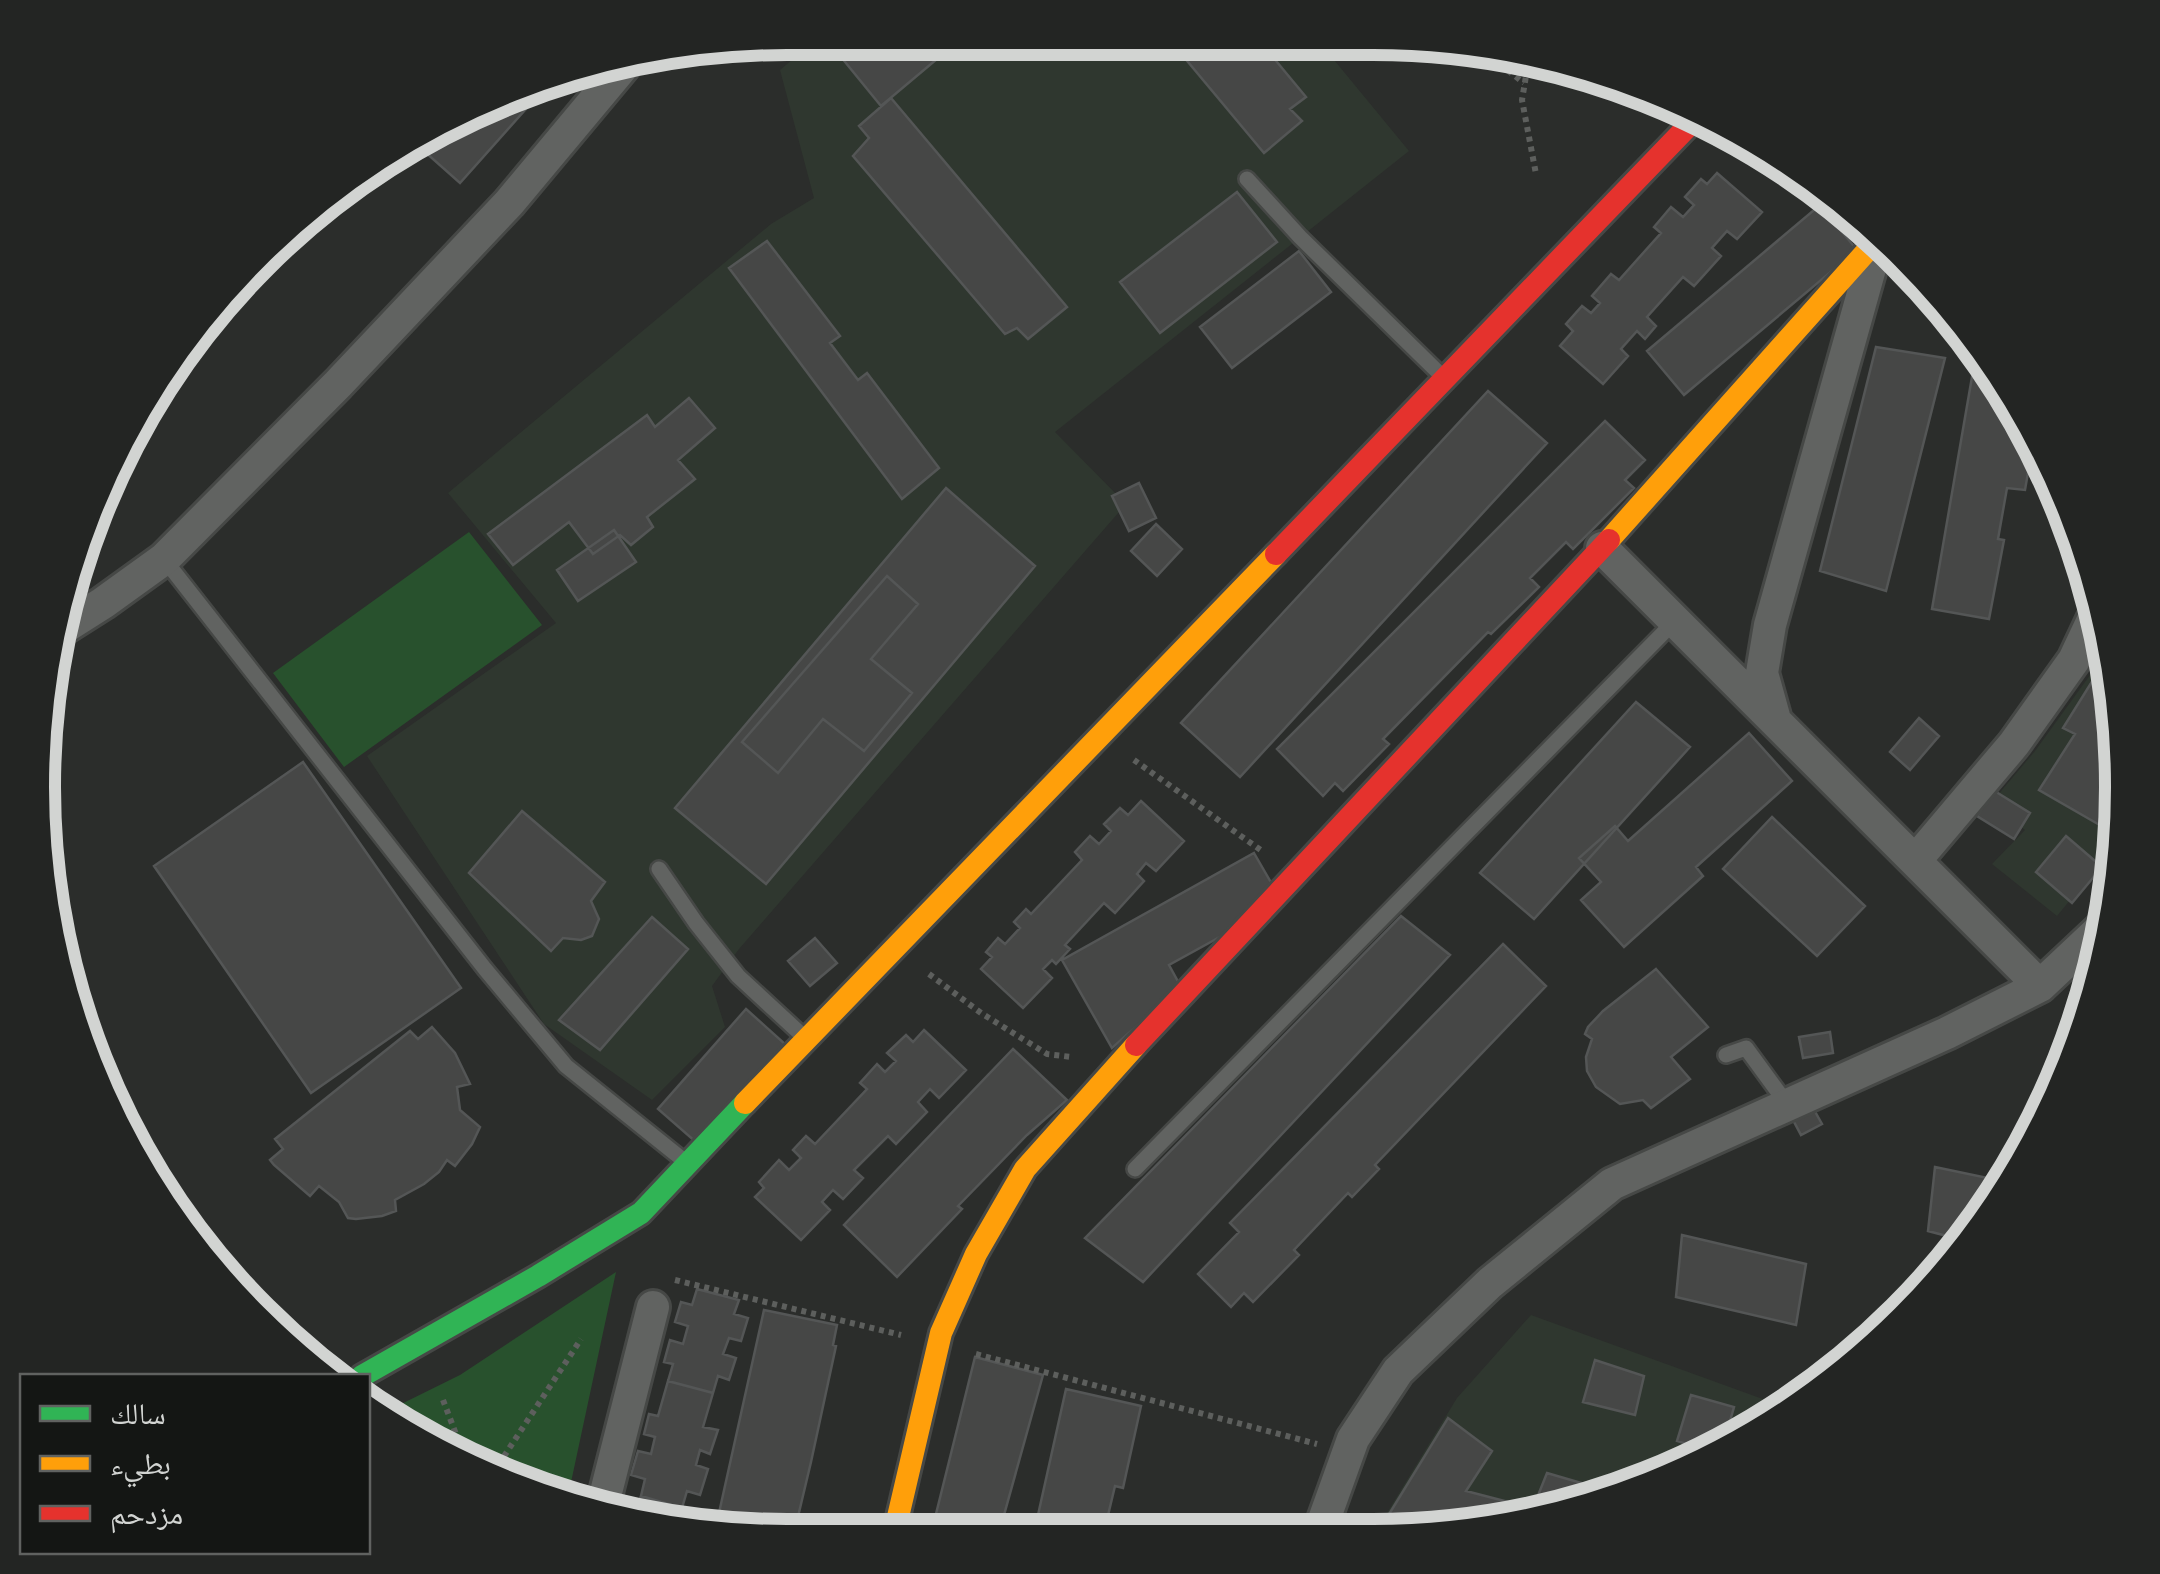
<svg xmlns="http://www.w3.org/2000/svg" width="2160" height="1574" font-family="'Times New Roman','Noto Naskh Arabic',serif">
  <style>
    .built { fill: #2f372f }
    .green { fill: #28512d }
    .building { fill: #464746; stroke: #545656; stroke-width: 2.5 }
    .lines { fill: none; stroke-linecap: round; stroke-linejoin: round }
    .lane-casing { stroke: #464846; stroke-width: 20 }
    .street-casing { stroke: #464846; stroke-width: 38 }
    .fast-casing { stroke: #464846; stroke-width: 28 }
    .slow-casing { stroke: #464846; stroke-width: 28 }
    .jam-casing { stroke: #464846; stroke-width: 28 }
    .path { stroke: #5d5f5d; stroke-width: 6; stroke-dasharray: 5 5; stroke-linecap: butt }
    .lane { stroke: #616361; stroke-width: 15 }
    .street { stroke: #616361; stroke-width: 32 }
    .fast { stroke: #30b455; stroke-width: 22 }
    .slow { stroke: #ff9f0a; stroke-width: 22 }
    .jam { stroke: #e5322d; stroke-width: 22 }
    .rim { fill: none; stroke: #d2d4d2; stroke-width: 12 }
  </style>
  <rect width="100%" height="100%" fill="#2b2d2b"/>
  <!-- built -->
  <path class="built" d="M818 38H1316L1409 151 1055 432 1126 504 739 949 712 986 725 1027 652 1100 544 1024 367 756 556 623 448 493 771 224 814 198 780 70Z
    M2106 653 2121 737 2117 858 2107 855 2057 916 1992 864 2025 830 1991 803 2035 751Z
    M1531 1315 1785 1407 1660 1479 1471 1530 1376 1531 1457 1398Z"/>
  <!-- green -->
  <path class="green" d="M469 532 542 625 344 767 273 673Z
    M616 1272 567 1501 455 1459 385 1412 460 1375Z"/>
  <!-- building -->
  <path class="building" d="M865 38H962L881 106 841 57Z
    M1168 38H1257L1306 97 1290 109 1302 121 1264 153Z
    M550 82 460 183 416 144 418 142Z
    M891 98 1067 307 1028 339 1017 328 1005 334 853 156 869 138 859 126Z
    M1717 173 1762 212 1737 239 1727 231 1712 248 1721 256 1694 286 1683 277 1647 317 1656 326 1645 339 1637 331 1621 349 1628 356 1603 384 1560 346 1573 331 1566 324 1582 306 1591 313 1600 303 1592 296 1611 274 1619 280 1661 233 1654 227 1671 207 1683 217 1694 205 1685 197 1701 179 1707 184Z
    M1237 192 1277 242 1160 333 1120 282Z
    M1820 205 1857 250 1684 395 1647 351Z
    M767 241 840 336 830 343 858 380 867 373 939 468 902 499 729 268Z
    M1299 251 1331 292 1232 368 1200 327Z
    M269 253 271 255 206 319 223 293Z
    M1876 347 1945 358 1886 591 1820 571Z
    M1972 377 1999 381 2034 438 2025 490 2007 488 1998 539 2004 540 1989 619 1932 609Z
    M1488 391 1547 443 1240 777 1181 723Z
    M689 398 715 428 678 460 695 479 647 517 653 527 631 545 620 535 593 554 569 522 513 565 488 534 647 415 655 427Z
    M1605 421 1645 460 1625 480 1634 488 1573 549 1566 542 1530 578 1539 587 1491 634 1488 632 1383 739 1389 744 1343 791 1335 783 1323 796 1277 749Z
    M1139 483 1156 518 1129 531 1112 496Z
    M946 488 1035 566 766 884 675 808Z
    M1156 524 1182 549 1157 576 1131 551Z
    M614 530 636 562 578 601 557 570Z
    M887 576 918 604 871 659 912 693 864 751 823 719 778 773 742 742Z
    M2093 680 2113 692 2121 737 2117 835 2039 790 2075 734 2063 728Z
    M1636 702 1690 747 1534 919 1480 873Z
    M1919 718 1939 736 1910 770 1890 752Z
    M1749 733 1792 781 1696 867 1703 876 1624 947 1581 900 1601 882 1579 858 1615 826 1628 841Z
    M303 762 461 988 311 1093 154 866Z
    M1993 790 2030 813 2014 839 1977 816Z
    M1141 801 1184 841 1156 871 1146 863 1137 874 1144 881 1115 913 1104 903 1065 945 1070 949 1056 964 1052 960 1043 969 1052 978 1023 1008 981 969 992 957 986 952 998 938 1005 944 1020 928 1014 922 1026 909 1031 914 1082 860 1075 852 1090 836 1099 844 1111 831 1104 824 1120 808 1128 815Z
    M522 811 605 882 591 901 599 919 592 936 581 940 563 938 551 951 469 873Z
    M1772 817 1865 906 1817 956 1723 869Z
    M2066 836 2102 867 2072 903 2036 872Z
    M1254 853 1273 886 1247 922 1169 965 1181 987 1112 1048 1062 960Z
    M1401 916 1450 955 1143 1282 1085 1238Z
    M652 917 688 949 600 1050 559 1020Z
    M815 938 837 963 810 986 788 961Z
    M1503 944 1546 986 1375 1165 1379 1169 1352 1197 1348 1193 1294 1250 1299 1255 1253 1302 1244 1293 1231 1307 1198 1274 1239 1232 1230 1223Z
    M1656 969 1708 1027 1671 1057 1690 1079 1651 1108 1643 1100 1620 1104 1596 1087 1587 1071 1586 1057 1592 1039 1585 1034 1588 1027 1603 1011Z
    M746 1009 785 1044 697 1143 658 1109Z
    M432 1027 455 1053 470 1084 457 1087 460 1110 480 1127 472 1144 455 1166 447 1160 439 1172 424 1184 395 1200 396 1211 382 1216 356 1219 348 1218 339 1202 319 1186 310 1196 274 1165 270 1160 283 1149 275 1139 410 1031 418 1039Z
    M924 1030 966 1070 939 1098 930 1089 918 1102 927 1112 896 1144 888 1136 854 1170 863 1178 843 1199 833 1190 822 1202 830 1210 801 1240 755 1197 764 1188 759 1182 779 1160 789 1170 801 1158 793 1150 806 1136 815 1144 867 1089 860 1083 877 1064 885 1072 896 1061 887 1053 906 1035 913 1042Z
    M1830 1032 1833 1053 1803 1058 1799 1037Z
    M1013 1049 1067 1100 1027 1135 958 1206 962 1209 897 1277 844 1225Z
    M1783 1101 1813 1108 1822 1124 1801 1135Z
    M1935 1167 2007 1182 1966 1241 1928 1231Z
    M1682 1235 1806 1264 1796 1325 1676 1297Z
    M697 1289 739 1300 734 1314 748 1318 741 1341 729 1338 723 1354 736 1358 729 1380 718 1376 713 1393 668 1381 673 1364 664 1362 670 1340 683 1344 688 1326 675 1322 681 1302 692 1305Z
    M764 1310 837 1325 833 1345 836 1346 811 1462 796 1525 784 1522 781 1535H737L715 1531Z
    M975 1357 1043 1375 999 1533 931 1534Z
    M1595 1360 1644 1376 1635 1415 1583 1402Z
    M668 1381 713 1393 703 1427 718 1430 710 1454 700 1450 696 1465 708 1469 700 1495 687 1491 682 1508 641 1496 645 1479 631 1475 638 1451 651 1454 655 1437 644 1434 649 1414 658 1416Z
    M1066 1389 1141 1406 1123 1488 1115 1486 1104 1532 1034 1533Z
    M1691 1395 1734 1407 1724 1442 1710 1451 1677 1441Z
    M1448 1418 1492 1451 1466 1491 1543 1511 1471 1530 1393 1531 1383 1524Z
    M1547 1473 1612 1492 1543 1511 1533 1508Z
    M641 1496 682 1508 678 1522 692 1527 621 1516 623 1508 635 1511Z"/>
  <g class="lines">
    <!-- lane casing -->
    <g class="lane-casing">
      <path id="lane" d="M1247 179 1300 237 1442 376
        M164 559 485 969 566 1066 682 1159
        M659 869 696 923 738 976 804 1037
        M1726 1055 1746 1048 1787 1104
        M1135 1169 1675 621"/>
    </g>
    <!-- street casing -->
    <g class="street-casing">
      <path id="street" d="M1602 548 2040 986
        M62 629 103 603 164 559 338 384 509 203 630 58
        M1774 716 1762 673 1770 625 1876 247
        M1915 861 2014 744 2074 660 2099 607
        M601 1512 653 1307
        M1320 1531 1353 1439 1398 1371 1490 1283 1612 1184 1947 1033 2040 986 2107 923"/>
    </g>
    <!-- fast casing -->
    <g class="fast-casing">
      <path id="fast" d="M362 1376 538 1276 641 1213 745 1103"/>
    </g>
    <!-- slow casing -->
    <g class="slow-casing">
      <path id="slow" d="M1609 540 1874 243
        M745 1103 1276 554
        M894 1534 941 1333 976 1254 1025 1169 1136 1045"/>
    </g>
    <!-- jam casing -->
    <g class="jam-casing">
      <path id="jam" d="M1276 554 1694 120
        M1136 1045 1609 540"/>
    </g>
    <!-- path -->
    <path class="path" d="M1484 52 1524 83
      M1529 58 1522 100 1536 174
      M1134 760 1262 851
      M929 974 981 1013 1047 1054 1071 1057
      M675 1280 901 1335
      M976 1354 1317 1444
      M443 1400 467 1463
      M493 1473 581 1339"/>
    <!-- lane -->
    <use href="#lane" class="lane"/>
    <!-- street -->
    <use href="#street" class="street"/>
    <!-- fast -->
    <use href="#fast" class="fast"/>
    <!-- slow -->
    <use href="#slow" class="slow"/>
    <!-- jam -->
    <use href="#jam" class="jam"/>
  </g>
  <!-- crop -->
  <path d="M0 0H2160V1574H0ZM787 55H1373A732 732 0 0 1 2105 787V787A732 732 0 0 1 1373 1519H787A732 732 0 0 1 55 787V787A732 732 0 0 1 787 55Z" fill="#232523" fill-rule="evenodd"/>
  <path class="rim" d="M787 55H1373A732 732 0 0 1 2105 787V787A732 732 0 0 1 1373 1519H787A732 732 0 0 1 55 787V787A732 732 0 0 1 787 55Z"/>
  <!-- legend -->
  <rect x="20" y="1374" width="350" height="180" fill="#141614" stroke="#606260" stroke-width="2.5"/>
  <rect x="40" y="1406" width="50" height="15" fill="#30b455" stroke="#606260" stroke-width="2.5"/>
  <text x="110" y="1424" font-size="30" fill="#d2d4d2">سالك</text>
  <rect x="40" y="1456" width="50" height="15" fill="#ff9f0a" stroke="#606260" stroke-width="2.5"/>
  <text x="110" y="1474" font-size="30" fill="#d2d4d2">بطيء</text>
  <rect x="40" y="1506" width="50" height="15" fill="#e5322d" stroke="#606260" stroke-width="2.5"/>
  <text x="110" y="1524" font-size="30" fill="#d2d4d2">مزدحم</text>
</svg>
